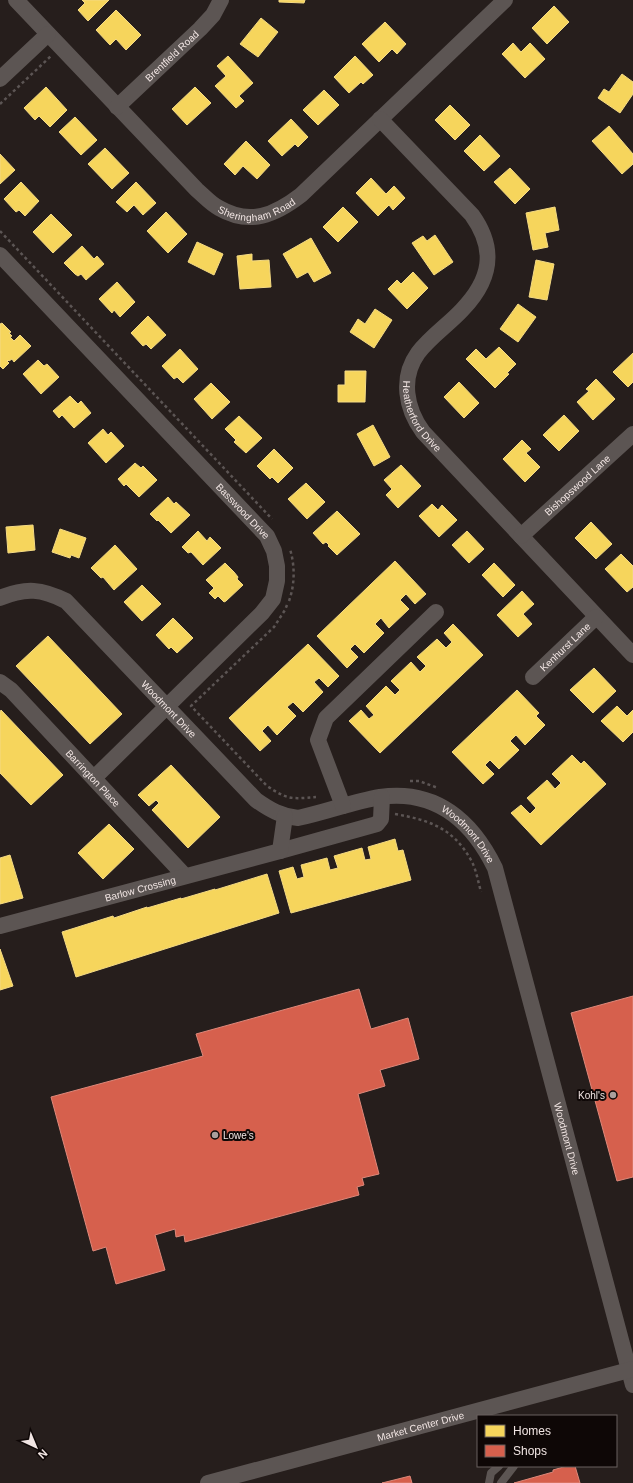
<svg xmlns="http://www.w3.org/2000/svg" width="633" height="1483" font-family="Helvetica,sans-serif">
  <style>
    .homes { fill: #f6d55c; stroke: #f4da84 }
    .shops { fill: #d6604d; stroke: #de887a }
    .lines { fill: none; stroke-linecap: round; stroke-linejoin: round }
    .path { stroke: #5c5554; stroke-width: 2.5; stroke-dasharray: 3 3; stroke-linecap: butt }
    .service { stroke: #5c5553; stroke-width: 8 }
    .minor { stroke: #5c5553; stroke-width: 16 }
    .poi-dot { fill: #aa9f9d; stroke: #0e0706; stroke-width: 1.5 }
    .labels { text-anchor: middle; stroke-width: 4; stroke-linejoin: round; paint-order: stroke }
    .street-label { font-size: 10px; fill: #f1e5e3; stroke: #0e0706 }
    .poi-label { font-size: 10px; fill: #f1e5e3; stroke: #0e0706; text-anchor: end }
  </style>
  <rect width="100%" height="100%" fill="#261e1c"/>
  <!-- homes -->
  <path class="homes" d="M82 0H109L88 21 78 10 85 3Z
    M279 0H305L304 3 279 2Z
    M554 6 569 22 547 44 532 28Z
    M116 10 141 35 126 50 116 39 110 45 96 30Z
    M261 18 278 32 258 57 240 44Z
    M385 22 406 44 397 54 392 49 379 62 362 44Z
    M513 43 521 52 530 43 545 59 525 78 502 54Z
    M228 56 253 83 239 96 244 101 236 108 215 86 226 76 217 66Z
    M355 56 373 75 363 84 361 82 349 93 334 77Z
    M622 74 633 82V94L620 113 598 98 604 89 609 92Z
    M46 87 67 110 50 127 39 116 35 120 24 108Z
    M195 87 211 103 187 125 172 109Z
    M324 90 339 105 318 125 303 110Z
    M450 105 470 125 455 140 435 120Z
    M75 117 97 140 81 155 59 132Z
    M291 119 308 137 298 147 295 144 282 156 268 141Z
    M609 126 633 154V164L622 174 592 141Z
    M480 135 500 156 484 171 464 151Z
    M246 141 270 165 257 179 243 166 235 175 224 164Z
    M105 148 129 173 112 189 88 164Z
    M0 154 15 170 0 184Z
    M510 168 530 189 515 204 494 182Z
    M371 178 386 194 394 186 405 198 393 210 389 205 378 216 356 193Z
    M21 182 39 201 25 216 19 210 16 212 4 199Z
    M136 182 156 203 143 215 134 205 127 212 116 202Z
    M343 207 358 222 338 242 323 227Z
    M555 207 559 230 545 233 548 247 533 250 526 213Z
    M166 212 187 234 168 253 147 231Z
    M51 214 72 235 53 253 33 232Z
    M435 235 453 262 434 275 412 243 423 236 427 241Z
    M311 238 331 273 314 282 308 272 297 278 283 254Z
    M197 242 223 254 214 275 188 262Z
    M82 246 94 259 97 256 104 264 86 280 81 274 78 276 75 274 64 263Z
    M252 254V261L269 260 271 287 240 289 237 256Z
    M536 260 554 264 547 300 529 297Z
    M413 272 428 288 407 309 388 289 397 280 401 284Z
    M117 282 135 302 120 317 114 310 112 313 99 299Z
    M518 304 536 317 518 342 500 329Z
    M375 309 392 320 374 348 350 332 358 319 365 324Z
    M148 316 166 335 151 349 146 344 143 346 131 333Z
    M2 323 11 332 9 333 12 336 10 337 14 341 20 335 31 346 14 362 12 359 9 361 8 360 7 361 9 363 3 369 0 366V324Z
    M499 347 516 364 507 373 509 374 495 388 466 359 476 349 486 359Z
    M180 349 198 369 183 383 177 377 174 379 162 366Z
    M633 353V382L628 387 613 372Z
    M38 360 44 366 47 364 59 377 41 394 23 374Z
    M345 371H366L365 402H338V385H345Z
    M596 379 615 399 593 420 577 402 589 391 586 389Z
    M459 382 479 403 464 418 444 397Z
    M211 383 230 402 212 419 194 399Z
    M70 396 78 404 81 401 91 413 74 428 62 415 59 418 53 411Z
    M564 415 579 431 559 451 543 435Z
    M239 416 262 438 246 453 234 442 236 440 225 429Z
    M373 425 390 457 374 466 357 434Z
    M103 429 108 435 111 432 124 446 106 463 88 443Z
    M522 440 531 449 526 453 540 467 525 482 503 459Z
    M274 449 293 468 278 483 272 477 270 479 257 466Z
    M135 463 141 468 143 466 157 480 139 497 126 484 124 486 118 479Z
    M401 465 421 486 398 508 386 495 392 489 384 480Z
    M306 483 325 502 307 519 288 499Z
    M168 497 174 504 176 502 190 515 171 533 158 520 157 521 150 514Z
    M432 504 438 510 442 505 457 520 439 537 419 516Z
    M337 511 360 534 337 555 328 546 329 545 326 542 323 544 313 533Z
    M591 522 612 544 596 559 575 538Z
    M33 525 35 550 8 553 6 527Z
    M60 529 86 538 79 558 71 555 70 558 52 552Z
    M198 531 207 541 210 537 221 548 203 565 191 552 188 553 182 547Z
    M467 531 484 549 469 563 452 545Z
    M115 545 137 569 114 590 103 577 101 578 91 568Z
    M621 554 633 566V587L627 592 605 569Z
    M395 561 426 594 415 604 406 594 400 600 409 609 389 628 381 618 375 624 384 633 364 653 355 644 350 649 358 657 347 668 317 636Z
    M225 563 234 572 238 577 237 579 243 585 226 601 224 602 218 596 215 599 209 593 214 588 206 580Z
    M494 563 515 585 503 597 482 575Z
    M142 585 161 604 142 621 124 602Z
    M522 591 534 604 523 614 532 624 518 637 497 615Z
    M173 618 193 638 177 653 171 647 169 649 156 635Z
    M453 624 483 655 380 753 349 721 361 710 369 719 374 715 366 706 386 686 395 695 400 690 391 681 411 662 420 672 426 666 417 657 437 639 446 648 452 642 444 633Z
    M48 636 122 714 90 744 16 666Z
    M308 644 339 676 328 687 319 678 314 682 323 692 303 712 293 702 287 707 296 716 277 735 268 725 262 731 271 741 260 751 229 718Z
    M594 668 616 691 593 713 570 690Z
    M517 690 539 713 536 716 545 725 525 745 516 735 510 741 519 750 499 769 490 760 485 765 494 774 483 784 452 752Z
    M617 706 627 716 633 710V732L623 742 601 721Z
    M1 710 63 775 31 805 0 773V712Z
    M572 755 581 764 584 761 606 784 541 845 511 813 521 805 530 814 536 808 527 798 547 780 555 789 561 783 552 774Z
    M171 765 220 817 188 848 152 810 159 803 156 800 149 806 138 795Z
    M109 824 134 849 103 879 78 853Z
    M395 839 398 851 403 850 411 880 291 913 279 871 293 867 297 879 304 877 301 865 327 858 330 870 338 868 334 856 362 848 365 860 371 859 368 847Z
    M10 855 23 898 0 904V858Z
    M267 874 279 913 76 977 62 932 113 916 114 918 147 907V908L181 898V899L215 889V890Z
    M0 949 13 986 0 990Z"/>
  <!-- shops -->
  <path class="shops" d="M359 989 371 1029 408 1018 419 1059 380 1070 385 1086 358 1094 379 1174 362 1178 364 1185 357 1187 359 1195 185 1242 184 1235 176 1237 175 1229 155 1235 165 1270 116 1284 106 1247 93 1251 51 1097 203 1056 196 1034Z
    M633 996V1177L617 1181 571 1013Z
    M567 1466H575L580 1483H514L553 1472V1470Z
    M410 1476 412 1483H382Z"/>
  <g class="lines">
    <!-- path -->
    <path class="path" d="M0 104 51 56
      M0 231 272 519
      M289 601C295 584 295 566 290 549
      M287 605 285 610 274 627 191 706 267 786C288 800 291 799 316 797
      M410 781H419L438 788
      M395 814C429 820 453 828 471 860 476 869 478 881 481 892"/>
    <!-- service -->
    <path class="service" d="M489 1483 491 1473 499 1466
      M501 1483 514 1466"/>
    <!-- minor -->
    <g class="minor">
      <path id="s1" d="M16 0 197 190C204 196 211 204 219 208 250 226 275 215 301 195L505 0"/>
      <path d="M0 79 48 34"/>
      <path id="s2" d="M117 107 200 29 213 15 221 0"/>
      <path id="s3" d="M380 119 472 215C497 250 491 280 462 310 448 325 430 337 418 353 400 378 406 409 423 432L633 655"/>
      <path id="s4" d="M0 255 267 536 274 551 277 566V581L273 599 262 613 94 778"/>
      <path id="s5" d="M521 536 633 434"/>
      <path id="s6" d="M0 598C26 587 42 589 66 601L256 800C270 810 281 816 298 818 326 812 352 802 380 797 436 789 472 821 495 868L633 1385"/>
      <path id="s7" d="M533 677 596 617"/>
      <path id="s8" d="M0 682 11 690 185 876"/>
      <path d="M343 806 318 740 326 718 436 612"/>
      <path d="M280 851 377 824 381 819 382 797"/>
      <path id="s9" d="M0 926 280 851 285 816"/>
      <path id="s10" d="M208 1483 633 1369"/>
    </g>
  </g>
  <!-- markers -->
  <g class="poi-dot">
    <circle cx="613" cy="1095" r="4"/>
    <circle cx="215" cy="1135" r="4"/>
  </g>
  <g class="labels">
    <!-- street labels -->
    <g class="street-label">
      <text dy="4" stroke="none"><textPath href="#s2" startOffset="75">Brentfield Road</textPath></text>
      <text dy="4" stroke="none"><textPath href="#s1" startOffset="331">Sheringham Road</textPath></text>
      <text dy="4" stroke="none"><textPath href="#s3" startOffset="370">Heatherford Drive</textPath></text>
      <text dy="4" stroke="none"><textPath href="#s5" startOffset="76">Bishopswood Lane</textPath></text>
      <text dy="4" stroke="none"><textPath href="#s4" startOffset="353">Basswood Drive</textPath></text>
      <text dy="4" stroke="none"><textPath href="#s7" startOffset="44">Kenhurst Lane</textPath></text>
      <text dy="4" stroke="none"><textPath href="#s6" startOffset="218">Woodmont Drive</textPath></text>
      <text dy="4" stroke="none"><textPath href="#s8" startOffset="134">Barrington Place</textPath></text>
      <text dy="4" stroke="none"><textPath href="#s6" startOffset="577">Woodmont Drive</textPath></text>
      <text dy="4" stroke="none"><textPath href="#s9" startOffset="145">Barlow Crossing</textPath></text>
      <text dy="4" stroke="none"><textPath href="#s6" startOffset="901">Woodmont Drive</textPath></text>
      <text dy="4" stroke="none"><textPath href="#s10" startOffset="220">Market Center Drive</textPath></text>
    </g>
    <!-- poi labels -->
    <g class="poi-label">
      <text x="605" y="1099">Kohl's</text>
      <text x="223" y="1139" text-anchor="start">Lowe's</text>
    </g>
  </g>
  <!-- legend -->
  <rect x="477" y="1415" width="140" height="52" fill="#0e0706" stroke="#69605e"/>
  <rect x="485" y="1425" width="20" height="12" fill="#f6d55c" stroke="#69605e"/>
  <text x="513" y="1435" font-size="12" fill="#f1e5e3">Homes</text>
  <rect x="485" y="1445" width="20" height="12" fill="#d6604d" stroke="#69605e"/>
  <text x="513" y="1455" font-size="12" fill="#f1e5e3">Shops</text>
  <!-- north arrow -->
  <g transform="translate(36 1447) rotate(136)" stroke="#0e0706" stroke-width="3" paint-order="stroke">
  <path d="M0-3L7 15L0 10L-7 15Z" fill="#f1e5e3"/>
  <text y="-6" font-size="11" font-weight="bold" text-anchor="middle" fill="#f1e5e3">N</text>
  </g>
</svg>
